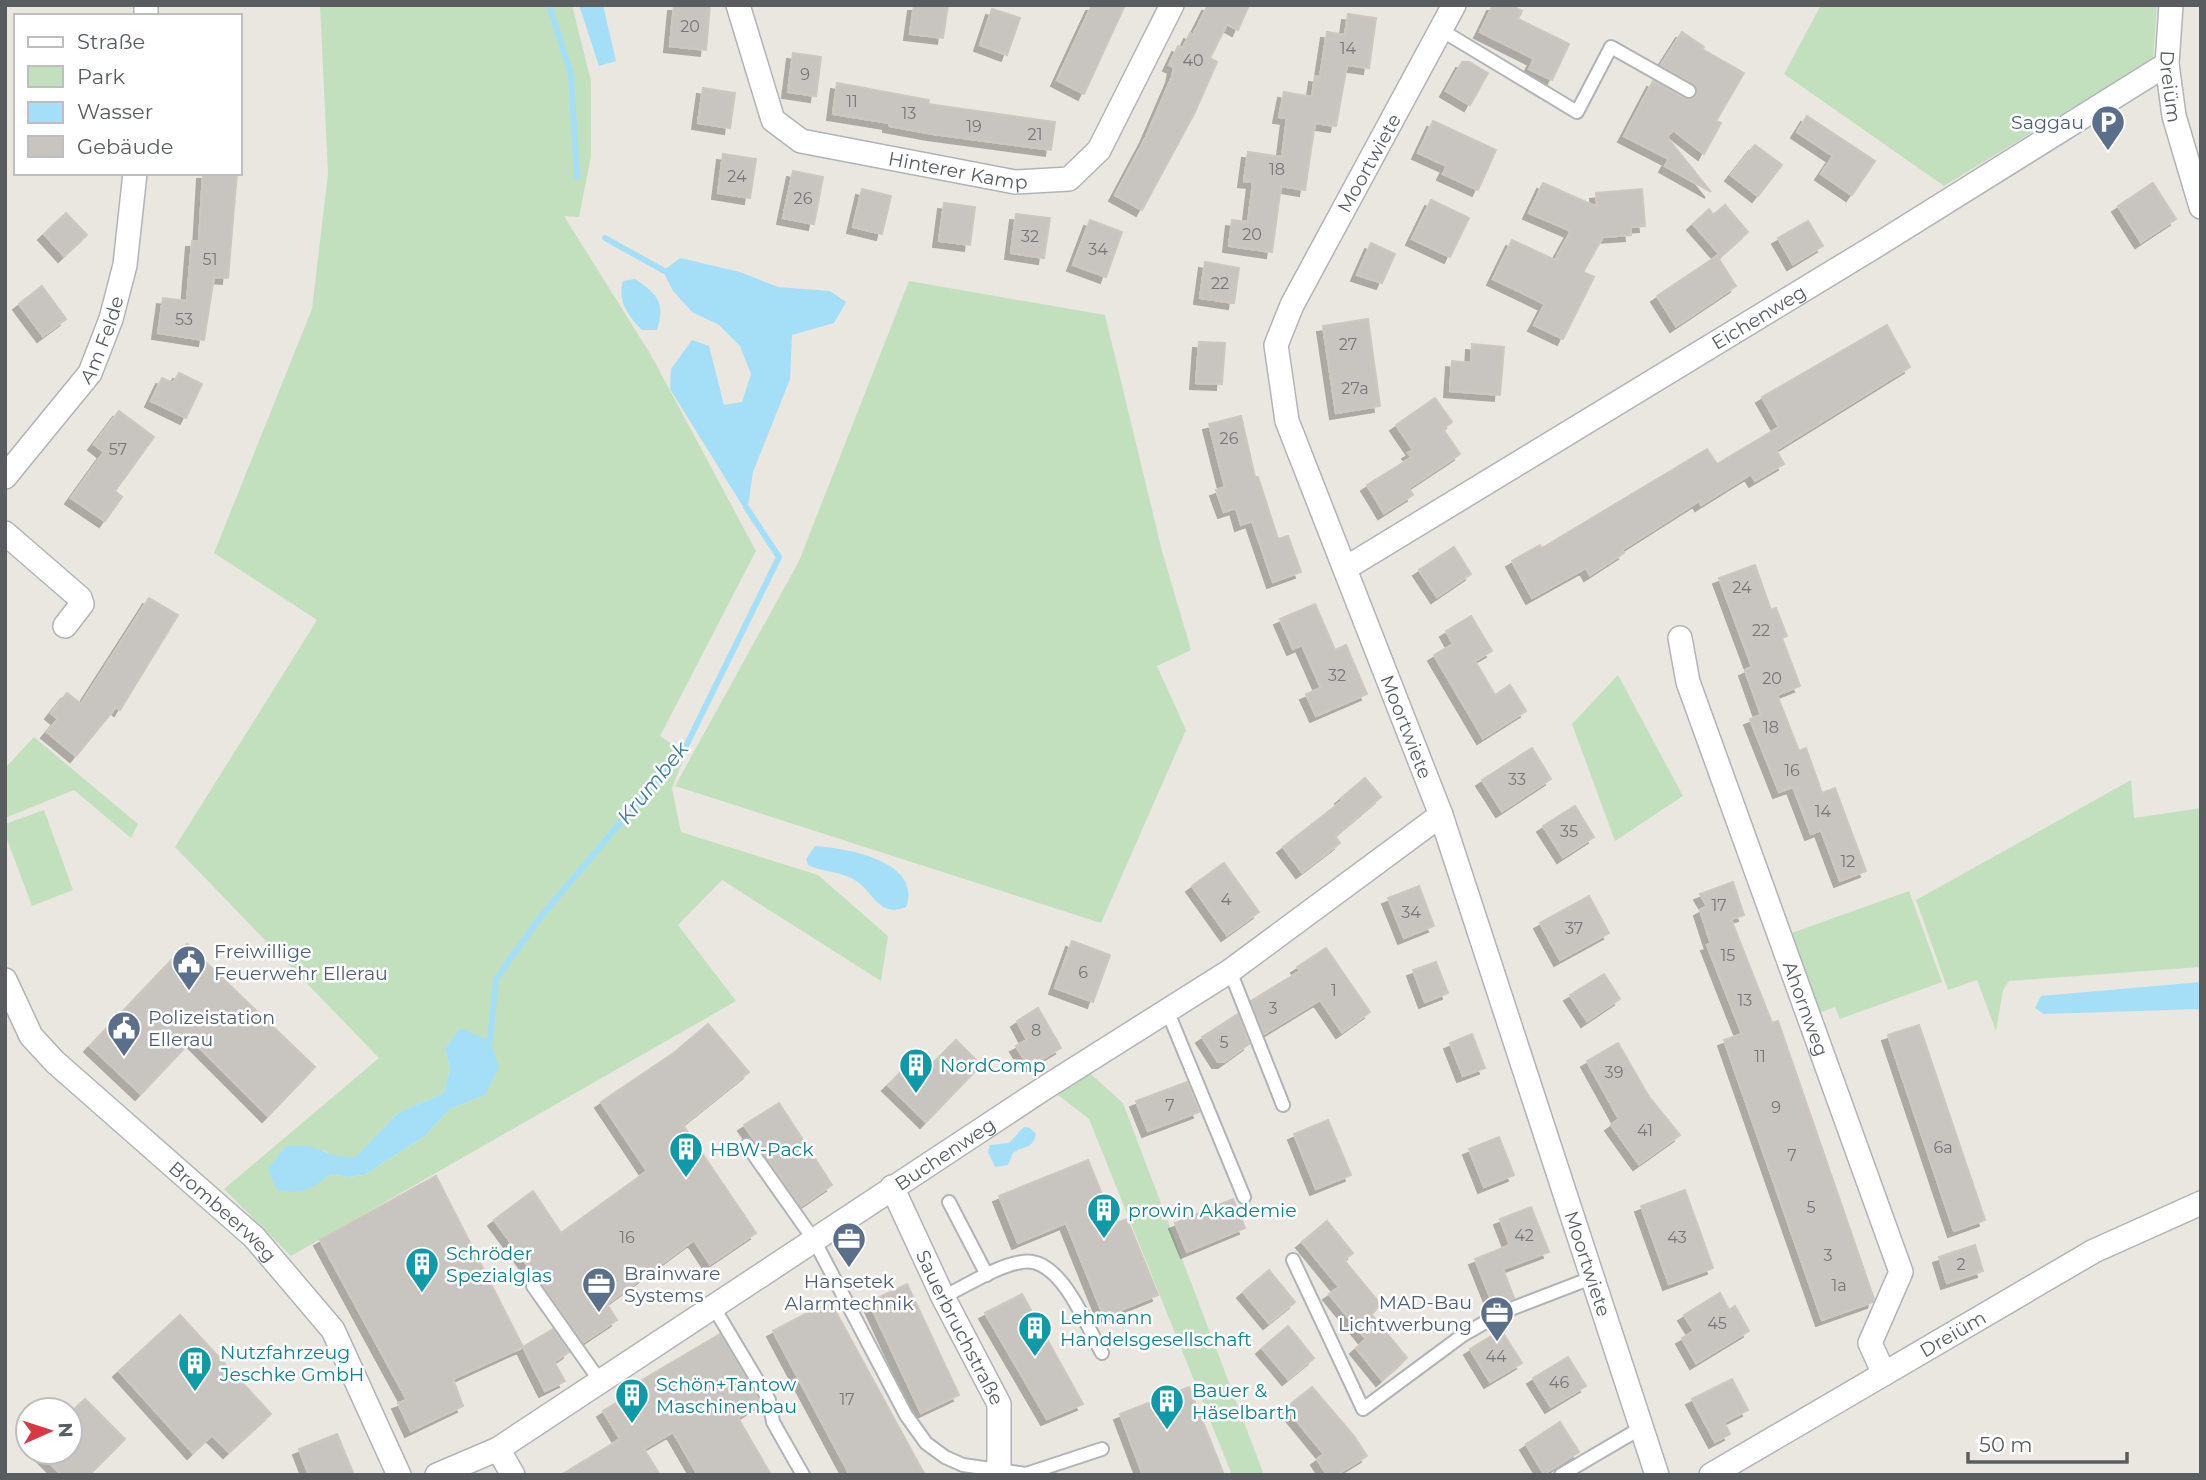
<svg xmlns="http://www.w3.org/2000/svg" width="2206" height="1480" font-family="Montserrat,sans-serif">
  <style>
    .green { fill: #c3e0be; fill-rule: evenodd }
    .water { fill: #a4dff7 }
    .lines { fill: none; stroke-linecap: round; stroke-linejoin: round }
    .stream { stroke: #a4dff7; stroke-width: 6 }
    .building { fill: #c8c4c0; stroke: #cec7bf; stroke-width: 2; filter: url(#shadow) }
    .service-casing { stroke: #b1b4b7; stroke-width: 16 }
    .minor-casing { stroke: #b1b4b7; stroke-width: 26 }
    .service { stroke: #fff; stroke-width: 12 }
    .minor { stroke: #fff; stroke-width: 23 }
    .labels { text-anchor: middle; stroke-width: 5; stroke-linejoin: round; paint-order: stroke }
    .number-label { font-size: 16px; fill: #757778 }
    .street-label { font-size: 19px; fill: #595d60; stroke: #fff }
    .service-label { font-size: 19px; fill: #4e5e75; stroke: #fff; text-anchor: start }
    .culture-label { font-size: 19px; fill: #0d838f; stroke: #fff; text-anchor: start }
    .water-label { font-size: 21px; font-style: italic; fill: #417c9d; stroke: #fff }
  </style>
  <defs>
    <filter id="shadow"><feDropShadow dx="-6" dy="6" stdDeviation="0" flood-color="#0004"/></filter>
  </defs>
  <rect width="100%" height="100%" fill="#eae7e0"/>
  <!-- green -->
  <path class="green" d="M320 5H572L591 81V156L579 217 564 216 651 355 756 551 660 736 686 753 672 788 681 832 818 875 888 936 881 981 722 880 678 925 736 1001 291 1256 224 1189 379 1058 175 847 317 620 214 553 312 309 328 174ZM445 1049 485 1095 450 1109 425 1136 364 1175 348 1177 330 1174 323 1150 339 1159 356 1158 398 1113 444 1093 450 1069Z
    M1821 5H2157L2153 59 1944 186 1784 74Z
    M909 281 1105 315 1162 551 1191 650 1157 666 1186 730 1101 923 675 786 799 561Z
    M1618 675 1683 796 1615 841 1572 724Z
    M34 737 138 824 131 838 74 790 5 818V768Z
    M2131 780 2134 818 2201 808V967L2009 981 2003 990 1996 1031 1977 980 1948 990 1916 900Z
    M44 810 73 890 32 906 5 834V824Z
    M1909 891 1942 982 1840 1019 1835 1007 1817 1014 1789 934Z
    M1083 1067 1123 1103 1264 1475H1232L1089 1119 1049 1088Z"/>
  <!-- water -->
  <path class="water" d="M579 5H603L616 61 599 66Z
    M680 258 740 272 778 287 830 291 846 302 834 323 792 335 790 379 753 472 747 513 670 389 671 369 692 340 709 346 724 405 742 402 751 374 740 346 719 325 692 312 673 291 663 271Z
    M635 279C657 294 666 302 657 330H642C628 316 617 301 623 281Z
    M815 846C848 848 923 862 906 907 877 919 873 888 851 878 837 871 822 872 808 865L806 859Z
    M2201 982V1009L2044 1014 2035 1008 2041 996Z
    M460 1028 490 1041 499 1068 485 1095 450 1109 425 1136 364 1175 348 1177 330 1174C311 1190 300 1196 276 1189L268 1169 285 1147C320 1140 325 1160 356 1157L398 1113 444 1093 450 1069 445 1049Z
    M1024 1127 1030 1128 1036 1134C1033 1150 1023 1145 1013 1153L1008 1165 995 1167 988 1152 990 1145 1009 1143Z"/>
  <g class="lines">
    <!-- stream -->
    <path class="stream" d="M549 5 571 74 577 177
      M605 238 668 273
      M490 1041 496 979 539 919 687 744 779 557 746 507"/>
  </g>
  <!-- building -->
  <path class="building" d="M674 5H710L706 50 670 46Z
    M914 5H948L943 38 910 34Z
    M1092 5H1125L1084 94 1057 80Z
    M1208 5H1249L1238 30 1227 24 1210 58 1217 62 1195 112 1142 210 1115 195 1146 137 1172 77 1174 67 1169 65 1178 46 1183 48 1190 33 1193 35Z
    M1493 5H1510L1522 11 1518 19 1569 44 1552 80 1529 69 1534 59 1480 32Z
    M992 9 1020 18 1007 55 980 45Z
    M1348 14 1376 18 1369 68 1347 65 1336 126 1315 123 1305 190 1281 186 1272 252 1229 246 1232 220 1248 222 1253 182 1244 181 1248 152 1282 157 1287 118 1279 117 1284 92 1312 97 1315 76 1320 77 1327 32 1345 35Z
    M1682 32 1704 47 1702 49 1744 73 1716 121 1721 123 1704 154 1673 130 1667 137 1711 192 1665 166 1669 159 1624 136 1653 81 1685 99H1693L1697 95 1694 84 1661 65Z
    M793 53 821 57 816 96 788 92Z
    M1462 62H1469L1488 73 1470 105 1446 91Z
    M837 83 929 100 928 104 1055 122 1051 150 933 134 889 126V123L833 114Z
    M703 88 735 93 730 128 698 123Z
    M1807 116 1875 161 1852 195 1821 174 1833 156 1797 132Z
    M1433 121 1496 150 1478 190 1443 174 1447 166 1418 153Z
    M1755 145 1782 165 1758 196 1731 175Z
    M723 154 756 159 750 198 718 193Z
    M793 171 823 177 814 224 783 218Z
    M203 173H237L228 278 214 277 204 340 158 333 163 298 187 301 192 241H199Z
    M1543 183 1597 207 1596 193 1642 189 1645 226 1630 227 1631 235 1603 237 1583 272 1594 277 1563 339 1534 325 1545 304 1493 279 1512 240 1555 260 1571 231 1529 213Z
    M2153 183 2176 219 2141 242 2118 206Z
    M862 189 891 196 882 234 853 227Z
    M1431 200 1469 218 1450 257 1412 239Z
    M944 203 975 207 970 245 939 241Z
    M1725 205 1748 232 1721 256 1693 224 1709 209 1713 215Z
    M66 213 87 235 64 256 44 234Z
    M1016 214 1050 218 1044 258 1011 253Z
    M1090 220 1122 232 1106 277 1073 265Z
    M1808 221 1823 246 1793 264 1778 238Z
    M1371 243 1395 254 1382 283 1357 275Z
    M1717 256 1736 286 1676 326 1657 296Z
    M1205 262 1239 268 1234 303 1200 298Z
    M42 286 66 319 43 336 19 304Z
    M1368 319 1380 406 1336 413 1323 326Z
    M1887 325 1910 367 1776 450 1784 464 1755 481 1751 474 1701 505 1699 501 1622 550 1624 553 1590 575 1586 568 1532 598 1512 561 1540 545 1542 548 1707 449 1717 464 1779 427 1762 397Z
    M1199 342 1225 343 1222 384 1196 383Z
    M1472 344 1504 347 1500 395 1450 391 1452 361 1471 363Z
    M179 373 202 384 186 418 151 401 162 378 173 383Z
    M1435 398 1452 422 1443 429 1460 454 1409 488 1413 495 1384 513 1367 485 1412 457 1408 453 1413 450 1396 425Z
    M119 411 154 437 115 491 122 497 105 521 71 498 104 452 94 444Z
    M1241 416 1255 477H1258L1278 539 1288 536 1301 572 1273 582 1252 521 1241 525 1236 508 1224 512 1216 490 1225 487 1209 424Z
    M1454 547 1471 574 1437 597 1419 570Z
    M1755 565 1771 610 1776 608 1787 636 1782 638 1800 686 1777 695 1799 751 1806 748 1822 793 1835 788 1866 871 1840 881 1821 830 1811 834 1793 787 1779 792 1750 719 1761 715 1745 670 1752 667 1719 578Z
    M149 598 178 615 120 710 116 707 76 756 47 732 58 719 51 713 67 693 81 704Z
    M1315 604 1335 650 1346 645 1367 694 1316 716 1306 694 1321 688 1302 645 1293 649 1280 619Z
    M1471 616 1492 651 1475 661 1495 695 1510 685 1526 711 1483 738 1434 655 1453 644 1446 631Z
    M1532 748 1551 779 1502 811 1482 780Z
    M1365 778 1381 797 1335 836 1340 843 1302 872 1283 847 1343 800 1341 798Z
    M1575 806 1594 837 1563 857 1543 826Z
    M1224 863 1259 912 1227 935 1192 886Z
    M1733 882 1744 915 1731 919 1772 1023 1778 1021 1874 1299 1873 1302 1822 1320 1724 1040 1742 1034 1707 945 1711 944 1700 910 1707 906 1700 894Z
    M1419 886 1434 926 1404 938 1388 898Z
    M1589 896 1609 933 1560 960 1540 923Z
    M1072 941 1110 955 1093 1002 1055 988Z
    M187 944 315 1067 268 1116 192 1040 141 1094 90 1046Z
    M1326 948 1370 1012 1342 1032 1320 1000 1264 1034 1251 1001 1300 971 1297 967Z
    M1436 962 1448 993 1425 1002 1413 970Z
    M1604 974 1620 999 1587 1021 1570 995Z
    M1038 1008 1061 1048 1029 1067 1016 1046 1027 1040 1017 1021Z
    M1238 1014 1249 1044 1224 1062H1218L1202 1037Z
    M708 1024 749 1072 683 1125 756 1233 710 1264 694 1240 607 1304 617 1320 584 1342 494 1220 533 1191 561 1233 647 1171 601 1102 675 1052Z
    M1919 1025 1985 1220 1954 1231 1888 1035Z
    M1472 1034 1485 1068 1463 1076 1450 1043Z
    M956 1040 981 1065 926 1122 888 1085 906 1067 918 1079Z
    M1618 1043 1649 1097 1680 1135 1639 1164 1611 1125 1619 1119 1587 1061Z
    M1187 1082 1199 1112 1148 1131 1136 1101Z
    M779 1103 832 1185 801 1206 744 1125Z
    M1328 1120 1351 1175 1316 1189 1294 1134Z
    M1499 1137 1514 1175 1484 1187 1469 1149Z
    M1088 1160 1114 1224 1127 1219 1158 1295 1104 1317 1066 1223 1018 1243 999 1196Z
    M436 1176 523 1347 453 1379 463 1406 411 1431 398 1403 407 1400 320 1240Z
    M1685 1190 1713 1268 1669 1284 1641 1206Z
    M1233 1199 1245 1228 1187 1252 1175 1223Z
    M1531 1207 1549 1252 1503 1269 1514 1298 1494 1307 1475 1259 1510 1245 1500 1219Z
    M1327 1221 1353 1253 1344 1260 1381 1305 1371 1314 1407 1358 1382 1380 1356 1348 1366 1339 1329 1294 1339 1287 1302 1242Z
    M1975 1245 1983 1271 1947 1283 1939 1257Z
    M1269 1270 1295 1302 1269 1323 1243 1292Z
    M907 1284 959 1395 921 1413 869 1302Z
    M1720 1293 1729 1310 1735 1306 1749 1331 1696 1363 1682 1338 1694 1331 1684 1315Z
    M1022 1294 1083 1404 1047 1419 985 1313Z
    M830 1301 909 1446 925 1475H850L773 1331Z
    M180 1315 271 1414 229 1452 212 1435 193 1453 119 1371Z
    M1288 1326 1314 1358 1288 1379 1262 1348Z
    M553 1329 569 1352 554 1362 565 1381 545 1391 523 1347Z
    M1501 1330 1522 1363 1490 1382 1470 1349Z
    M720 1334 761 1403 738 1418 771 1475H698L673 1432 644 1449 660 1475H561L620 1439 603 1411 645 1385 642 1380Z
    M1568 1357 1586 1386 1551 1407 1533 1378Z
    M1732 1379 1748 1410 1724 1422 1730 1434 1715 1442 1692 1399Z
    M1189 1387 1224 1475H1143L1120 1414Z
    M1312 1387 1354 1436 1367 1456 1336 1475H1327L1317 1459 1324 1454 1286 1408Z
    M85 1399 125 1439 89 1475H62L39 1452H70V1413Z
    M1560 1422 1579 1452 1544 1474 1526 1444Z
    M337 1434 354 1475H309L299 1449Z"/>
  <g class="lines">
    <!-- service casing -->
    <g class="service-casing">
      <path id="service" d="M1441 30 1577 112 1611 47 1689 91
        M1230 971 1283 1105
        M1167 1010 1244 1197
        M747 1145 814 1240 906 1415 926 1443 945 1457 963 1465 1026 1474 1102 1449
        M949 1202 987 1275
        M1293 1260 1363 1409 1463 1335 1503 1312 1594 1277
        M533 1286 600 1381
        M943 1297C968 1285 996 1266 1022 1262 1060 1255 1086 1325 1102 1353
        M713 1306 769 1400 773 1422 803 1475
        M1561 1475 1641 1428"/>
    </g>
    <!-- minor casing -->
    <g class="minor-casing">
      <g id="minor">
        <path d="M146 5V16"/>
        <path id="s1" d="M738 5 773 120 801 141 1015 182 1069 179 1099 150 1172 5"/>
        <path id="s2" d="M1454 5 1292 305 1276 345 1287 421 1441 815 1657 1475"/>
        <path id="s3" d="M2171 5 2167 64 2174 116 2201 207"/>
        <path id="s4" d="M5 477 90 373 111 319 125 265 135 173"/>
        <path d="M5 533 80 598 82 604 65 626"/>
        <path id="s5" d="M1346 568 1882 242 2167 64"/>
        <path id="s6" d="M1680 638 1688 682 1901 1272 1870 1343 1884 1374"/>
        <path id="s7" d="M5 980 31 1036 55 1062 254 1237 333 1330 399 1475"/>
        <path id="s8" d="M892 1187 943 1297 999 1404V1475"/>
        <path d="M498 1449 513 1475"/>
        <path id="s9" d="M437 1475 498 1449 1043 1089 1230 971 1441 815"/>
        <path id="s10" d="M1711 1475 2094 1251 2201 1203"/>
      </g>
    </g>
    <!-- service -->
    <use href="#service" class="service"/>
    <!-- minor -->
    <use href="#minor" class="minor"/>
  </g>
  <!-- icons -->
  <defs>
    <g id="parking-pin" transform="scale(1.75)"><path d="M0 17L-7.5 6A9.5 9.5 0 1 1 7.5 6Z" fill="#5c6f8a" stroke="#fff"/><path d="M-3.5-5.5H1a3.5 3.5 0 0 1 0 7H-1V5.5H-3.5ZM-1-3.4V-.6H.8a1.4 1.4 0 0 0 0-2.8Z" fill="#fff"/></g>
    <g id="civic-pin" transform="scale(1.75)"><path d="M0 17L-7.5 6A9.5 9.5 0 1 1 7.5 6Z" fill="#5c6f8a" stroke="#fff"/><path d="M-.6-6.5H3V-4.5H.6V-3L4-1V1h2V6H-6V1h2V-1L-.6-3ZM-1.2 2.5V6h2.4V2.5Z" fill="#fff"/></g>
    <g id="building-pin" transform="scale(1.75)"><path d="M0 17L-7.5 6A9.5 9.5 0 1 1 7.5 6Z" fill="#0f9aa8" stroke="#fff"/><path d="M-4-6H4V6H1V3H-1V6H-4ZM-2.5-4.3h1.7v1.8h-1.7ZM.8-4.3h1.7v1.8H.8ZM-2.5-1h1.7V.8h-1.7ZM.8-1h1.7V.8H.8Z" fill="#fff"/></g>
    <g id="office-pin" transform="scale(1.75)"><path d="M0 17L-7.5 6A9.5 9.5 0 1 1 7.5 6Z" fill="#5c6f8a" stroke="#fff"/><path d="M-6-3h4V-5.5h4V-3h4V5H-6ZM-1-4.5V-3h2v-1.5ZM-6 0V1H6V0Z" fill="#fff"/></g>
  </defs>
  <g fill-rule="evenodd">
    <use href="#parking-pin" x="2108" y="122"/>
    <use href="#civic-pin" x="189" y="962"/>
    <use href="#civic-pin" x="124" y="1028"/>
    <use href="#building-pin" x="916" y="1065"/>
    <use href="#building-pin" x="686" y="1149"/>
    <use href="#building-pin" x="1104" y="1210"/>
    <use href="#office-pin" x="849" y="1239"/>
    <use href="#building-pin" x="422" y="1264"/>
    <use href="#office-pin" x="599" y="1284"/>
    <use href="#office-pin" x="1497" y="1313"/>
    <use href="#building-pin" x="1035" y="1328"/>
    <use href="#building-pin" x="195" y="1363"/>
    <use href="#building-pin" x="632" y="1395"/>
    <use href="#building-pin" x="1167" y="1401"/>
  </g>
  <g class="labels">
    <!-- number labels -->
    <g class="number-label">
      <text x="690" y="32">20</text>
      <text x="1348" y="54">14</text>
      <text x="1193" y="66">40</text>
      <text x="805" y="80">9</text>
      <text x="852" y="107">11</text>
      <text x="909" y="119">13</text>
      <text x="974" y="132">19</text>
      <text x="1035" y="140">21</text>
      <text x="1277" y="175">18</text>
      <text x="737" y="182">24</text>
      <text x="803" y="204">26</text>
      <text x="1252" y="240">20</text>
      <text x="1030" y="242">32</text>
      <text x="1098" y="255">34</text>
      <text x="210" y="265">51</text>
      <text x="1220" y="289">22</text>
      <text x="184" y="325">53</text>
      <text x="1348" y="350">27</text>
      <text x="1355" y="394">27a</text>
      <text x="1229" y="444">26</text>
      <text x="118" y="455">57</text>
      <text x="1742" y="593">24</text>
      <text x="1761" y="636">22</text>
      <text x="1337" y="681">32</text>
      <text x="1772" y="684">20</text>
      <text x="1771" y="733">18</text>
      <text x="1792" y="776">16</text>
      <text x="1517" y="785">33</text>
      <text x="1823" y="817">14</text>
      <text x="1569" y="837">35</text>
      <text x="1848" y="867">12</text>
      <text x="1226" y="905">4</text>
      <text x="1719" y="911">17</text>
      <text x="1411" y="918">34</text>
      <text x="1574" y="934">37</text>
      <text x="1728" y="961">15</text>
      <text x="1083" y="978">6</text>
      <text x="1334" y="996">1</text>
      <text x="1745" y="1006">13</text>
      <text x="1273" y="1014">3</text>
      <text x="1036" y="1036">8</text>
      <text x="1224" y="1048">5</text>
      <text x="1760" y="1062">11</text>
      <text x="1614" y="1078">39</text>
      <text x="1170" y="1111">7</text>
      <text x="1776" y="1113">9</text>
      <text x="1645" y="1136">41</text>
      <text x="1943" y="1153">6a</text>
      <text x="1792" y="1161">7</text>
      <text x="1811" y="1213">5</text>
      <text x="1524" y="1241">42</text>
      <text x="627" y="1243">16</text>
      <text x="1677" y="1243">43</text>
      <text x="1828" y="1261">3</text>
      <text x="1961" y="1270">2</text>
      <text x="1839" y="1291">1a</text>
      <text x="1717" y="1329">45</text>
      <text x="1496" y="1362">44</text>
      <text x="1559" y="1388">46</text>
      <text x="847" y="1405">17</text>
    </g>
    <!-- street labels -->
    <g class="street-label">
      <text dy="7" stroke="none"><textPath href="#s3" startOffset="82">Dreiüm</textPath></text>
      <text transform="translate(1369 163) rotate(-61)" y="7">Moortwiete</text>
      <text dy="7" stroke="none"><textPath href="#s1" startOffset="315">Hinterer Kamp</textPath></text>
      <text dy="7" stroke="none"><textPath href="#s5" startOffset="483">Eichenweg</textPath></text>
      <text dy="7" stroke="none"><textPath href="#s4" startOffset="170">Am Felde</textPath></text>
      <text dy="7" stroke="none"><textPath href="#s2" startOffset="789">Moortwiete</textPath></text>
      <text dy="7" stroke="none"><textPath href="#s6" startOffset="392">Ahornweg</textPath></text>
      <text dy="7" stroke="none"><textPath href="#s9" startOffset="602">Buchenweg</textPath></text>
      <text dy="7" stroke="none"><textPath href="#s7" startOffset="322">Brombeerweg</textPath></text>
      <text dy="7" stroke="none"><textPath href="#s2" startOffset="1356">Moortwiete</textPath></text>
      <text dy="7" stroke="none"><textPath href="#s8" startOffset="156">Sauerbruchstraße</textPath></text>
      <text dy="7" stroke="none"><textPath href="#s10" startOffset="280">Dreiüm</textPath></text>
    </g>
    <!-- service labels -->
    <g class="service-label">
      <text x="2084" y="129" text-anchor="end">Saggau</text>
      <text x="214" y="958">Freiwillige<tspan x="214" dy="22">Feuerwehr Ellerau</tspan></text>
      <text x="148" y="1024">Polizeistation<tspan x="148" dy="22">Ellerau</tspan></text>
      <text x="624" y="1280">Brainware<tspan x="624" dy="22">Systems</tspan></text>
      <text x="849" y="1288" text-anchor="middle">Hansetek<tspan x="849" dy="22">Alarmtechnik</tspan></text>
      <text x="1472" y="1309" text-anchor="end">MAD-Bau<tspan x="1472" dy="22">Lichtwerbung</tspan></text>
    </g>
    <!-- culture labels -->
    <g class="culture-label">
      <text x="940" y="1072">NordComp</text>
      <text x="710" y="1156">HBW-Pack</text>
      <text x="1128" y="1217">prowin Akademie</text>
      <text x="446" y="1260">Schröder<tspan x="446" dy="22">Spezialglas</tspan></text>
      <text x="1060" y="1324">Lehmann<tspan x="1060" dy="22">Handelsgesellschaft</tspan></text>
      <text x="220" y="1359">Nutzfahrzeug<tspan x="220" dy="22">Jeschke GmbH</tspan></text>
      <text x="656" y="1391">Schön+Tantow<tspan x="656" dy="22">Maschinenbau</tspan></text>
      <text x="1192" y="1397">Bauer &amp;<tspan x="1192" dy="22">Häselbarth</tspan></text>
    </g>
    <!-- water labels -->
    <g class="water-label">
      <text transform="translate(653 783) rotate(-51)" y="7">Krumbek</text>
    </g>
  </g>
  <!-- border -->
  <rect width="2206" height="1480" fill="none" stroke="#595d60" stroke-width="14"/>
  <!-- legend -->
  <rect x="14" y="14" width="228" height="161" fill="#ffffff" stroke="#bdbebf" stroke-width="2"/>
  <rect x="28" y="37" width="35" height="10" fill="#ffffff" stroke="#bdbebf" stroke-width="2"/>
  <text x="77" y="49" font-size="21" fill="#595d60">Straße</text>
  <rect x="28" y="66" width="35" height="21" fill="#c3e0be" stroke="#bdbebf" stroke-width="2"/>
  <text x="77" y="84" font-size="21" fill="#595d60">Park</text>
  <rect x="28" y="102" width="35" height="21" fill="#a4dff7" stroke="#bdbebf" stroke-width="2"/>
  <text x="77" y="119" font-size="21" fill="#595d60">Wasser</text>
  <rect x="28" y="136" width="35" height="21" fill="#c8c4c0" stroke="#bdbebf" stroke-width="2"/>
  <text x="77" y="154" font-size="21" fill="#595d60">Gebäude</text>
  <!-- north arrow -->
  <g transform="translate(49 1431) rotate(87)"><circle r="33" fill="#ffffff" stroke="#bdbebf" stroke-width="2"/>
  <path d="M0-5L12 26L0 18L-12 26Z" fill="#d83843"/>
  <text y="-10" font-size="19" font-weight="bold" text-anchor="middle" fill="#595d60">N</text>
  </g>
  <!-- scale -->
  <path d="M1968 1452v10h159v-10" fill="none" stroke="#595d60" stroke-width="3.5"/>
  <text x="1979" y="1452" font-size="21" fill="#595d60" stroke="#ffffff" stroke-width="5" paint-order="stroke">50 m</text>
</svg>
